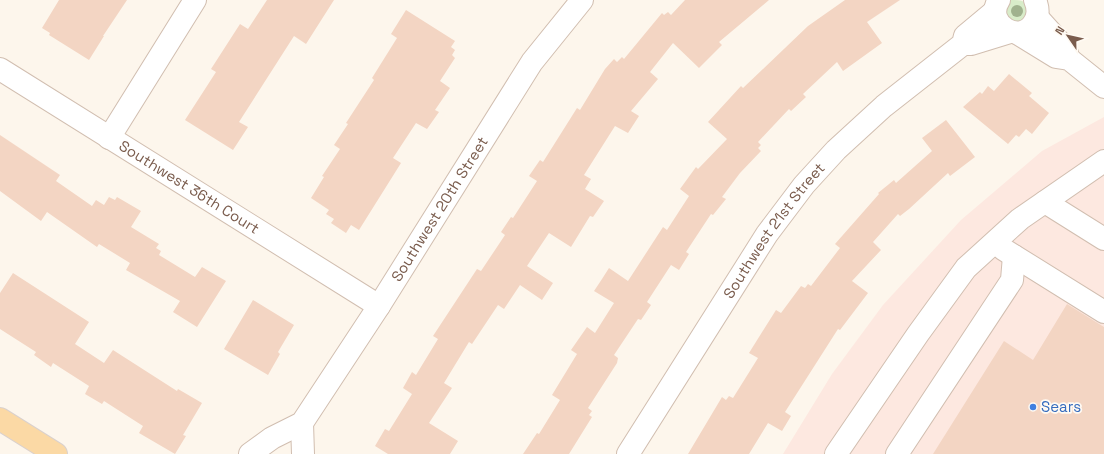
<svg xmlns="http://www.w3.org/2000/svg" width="1104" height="454" font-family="'Space Grotesk',sans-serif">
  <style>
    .commercial { fill: #fde8e0 }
    .green { fill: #d8ecc9 }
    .building { fill: #f3d5c3 }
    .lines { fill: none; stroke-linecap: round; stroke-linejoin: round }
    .minor-casing { stroke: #d1beb0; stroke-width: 24 }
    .major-casing { stroke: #dad1cd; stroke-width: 24 }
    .minor { stroke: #fff; stroke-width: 22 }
    .major { stroke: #fbd9a5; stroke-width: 22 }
    .tree { fill: #a0b28e }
    .shop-dot { fill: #3f7fe0; stroke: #fffaf3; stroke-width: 1.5 }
    .labels { text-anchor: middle; stroke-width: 3.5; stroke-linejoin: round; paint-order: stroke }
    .street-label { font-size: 15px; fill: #7a5c4d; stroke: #fffaf3 }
    .shop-label { font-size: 15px; fill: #366cbe; stroke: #fffaf3; text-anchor: start }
  </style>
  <rect width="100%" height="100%" fill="#fdf6ec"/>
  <!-- commercial -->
  <path class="commercial" d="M1104 117V454H783L832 374 883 305 961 220 1042 151Z"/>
  <!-- green -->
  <path class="green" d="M1011 0C1021 0 1025 0 1029 10L1022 23 1007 19 1005 7Z"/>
  <!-- building -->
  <path class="building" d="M59 0H127L103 36H104L89 60 49 35 50 33 42 28Z
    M267 0H334L306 44 294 36 239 122 248 127 233 150 185 120 216 72 211 69 240 24 248 29Z
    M685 0H769L719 42 722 45 699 68 673 43 650 72 658 79 631 111 639 116 628 133 615 126 584 175 591 179 585 189 604 201 593 217 590 216 571 247 549 233 527 266 553 283 542 300 520 285 504 309 498 305 472 344 469 342 444 383 452 388 429 423 458 441 450 454H388L375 446 385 429 389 431 412 394 403 388 412 372 416 375 438 339 433 336 477 269 481 271 505 235 501 232 511 217 513 218 537 181 529 176 540 160 543 162 577 108 580 110 605 69 614 59 617 62 622 57 624 59 662 13 664 15 668 12 671 15Z
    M845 0H900L867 22 882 43 843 71 837 62 803 94 806 97 791 111 789 109 758 142 761 145 758 148 761 151 740 173 722 197 726 199 713 215 711 214 686 252 689 254 679 270 671 265 647 302 651 305 641 320 638 319 614 355 618 358 617 363 588 408 592 411 589 415 592 417 569 454H523L537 433 539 434 560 400 552 395 577 354 571 350 587 327 595 333 614 303 594 291 602 279 609 268 628 281 663 227 667 230 689 196 680 189 696 167 698 169 727 139 708 122 741 86 743 88 808 26Z
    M406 10 455 41 451 47 455 50 452 55 455 58 440 81 450 88 435 110 439 112 427 129 416 123 393 158 401 163 359 230 351 225 346 233 331 223 334 219 326 214 329 210 311 198 324 177 322 176 340 149 334 145 348 124 346 123 374 80 372 78 397 38 391 34Z
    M1009 74 1032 93 1029 96 1049 113 1032 134 1026 129 1019 137 1016 135 1008 144 963 107 980 92 982 94 988 86 994 91Z
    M946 120 975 157 950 176 948 173 909 209 900 216 898 214 873 242 881 250 852 281 868 293 840 330 838 329 785 412 791 416 782 431 768 423 749 454H688L722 397 726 400 729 396 733 398 758 358 749 353 776 310 781 313 801 286 805 288 808 284 811 286 840 248 835 244 879 194 878 193 894 180 896 183 932 151 922 138Z
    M0 135 60 175 56 181 92 206 96 200 104 205 109 197 115 200 117 197 141 211 131 227 159 244 156 248 161 251 159 255 195 277 202 267 226 281 197 327 173 312 180 301 126 270 130 263 99 244 97 247 47 212 41 221 0 191Z
    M13 273 89 322 75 344 104 363 113 350 177 391 178 389 202 403 183 435 186 436 175 454 139 433 143 426 104 401 102 404 85 394 89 386 53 363 51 367 34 355 36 352 0 329V293Z
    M253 300 294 325 278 352 280 354 268 375 224 349Z
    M1067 304 1104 327V454H933L1004 341 1033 360Z"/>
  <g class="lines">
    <!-- minor casing -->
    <g class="minor-casing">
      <g id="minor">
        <path d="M999 0C983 24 1022 47 1035 21 1039 14 1038 7 1035 0"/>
        <path d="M1037 17 1065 48 1069 59"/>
        <path d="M1017 33 1056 57 1069 59 1104 87"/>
        <path d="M963 44H971L1010 32"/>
        <path id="s1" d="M0 69 379 306"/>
        <path d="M109 138 195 0"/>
        <path d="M1045 202 1104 239"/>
        <path d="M1003 249 1104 312"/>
        <path d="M302 423 303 454"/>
        <path id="s2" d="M250 454 272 438 302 423 379 306 532 62 582 0"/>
        <path id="s3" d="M628 454 767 234 804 185 836 150 884 106 963 44 965 36 995 11"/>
        <path d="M836 454 918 334 966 268 1020 219 1104 161"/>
        <path d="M897 454 1012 280 1014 256"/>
      </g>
    </g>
    <!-- major casing -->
    <g class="major-casing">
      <path id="major" d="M0 419 56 454"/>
    </g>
    <!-- minor -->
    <use href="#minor" class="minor"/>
    <!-- major -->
    <use href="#major" class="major"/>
  </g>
  <!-- trees -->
  <circle class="tree" cx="1017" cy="11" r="6"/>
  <!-- markers -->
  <circle class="shop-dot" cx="1033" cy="407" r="4"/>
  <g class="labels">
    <!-- street labels -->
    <g class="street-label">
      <text dy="5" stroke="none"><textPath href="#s1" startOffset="223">Southwest 36th Court</textPath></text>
      <text dy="5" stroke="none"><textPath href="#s2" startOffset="315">Southwest 20th Street</textPath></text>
      <text dy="5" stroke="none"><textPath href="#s3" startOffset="267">Southwest 21st Street</textPath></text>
    </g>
    <!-- shop labels -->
    <g class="shop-label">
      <text x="1041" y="412">Sears</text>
    </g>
  </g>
  <!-- north arrow -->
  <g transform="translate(1068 36) rotate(304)" stroke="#fffaf3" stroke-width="3" paint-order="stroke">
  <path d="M0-3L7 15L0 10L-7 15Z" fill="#7a5c4d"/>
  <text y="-6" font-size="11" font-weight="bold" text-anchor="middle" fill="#7a5c4d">N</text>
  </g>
</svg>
